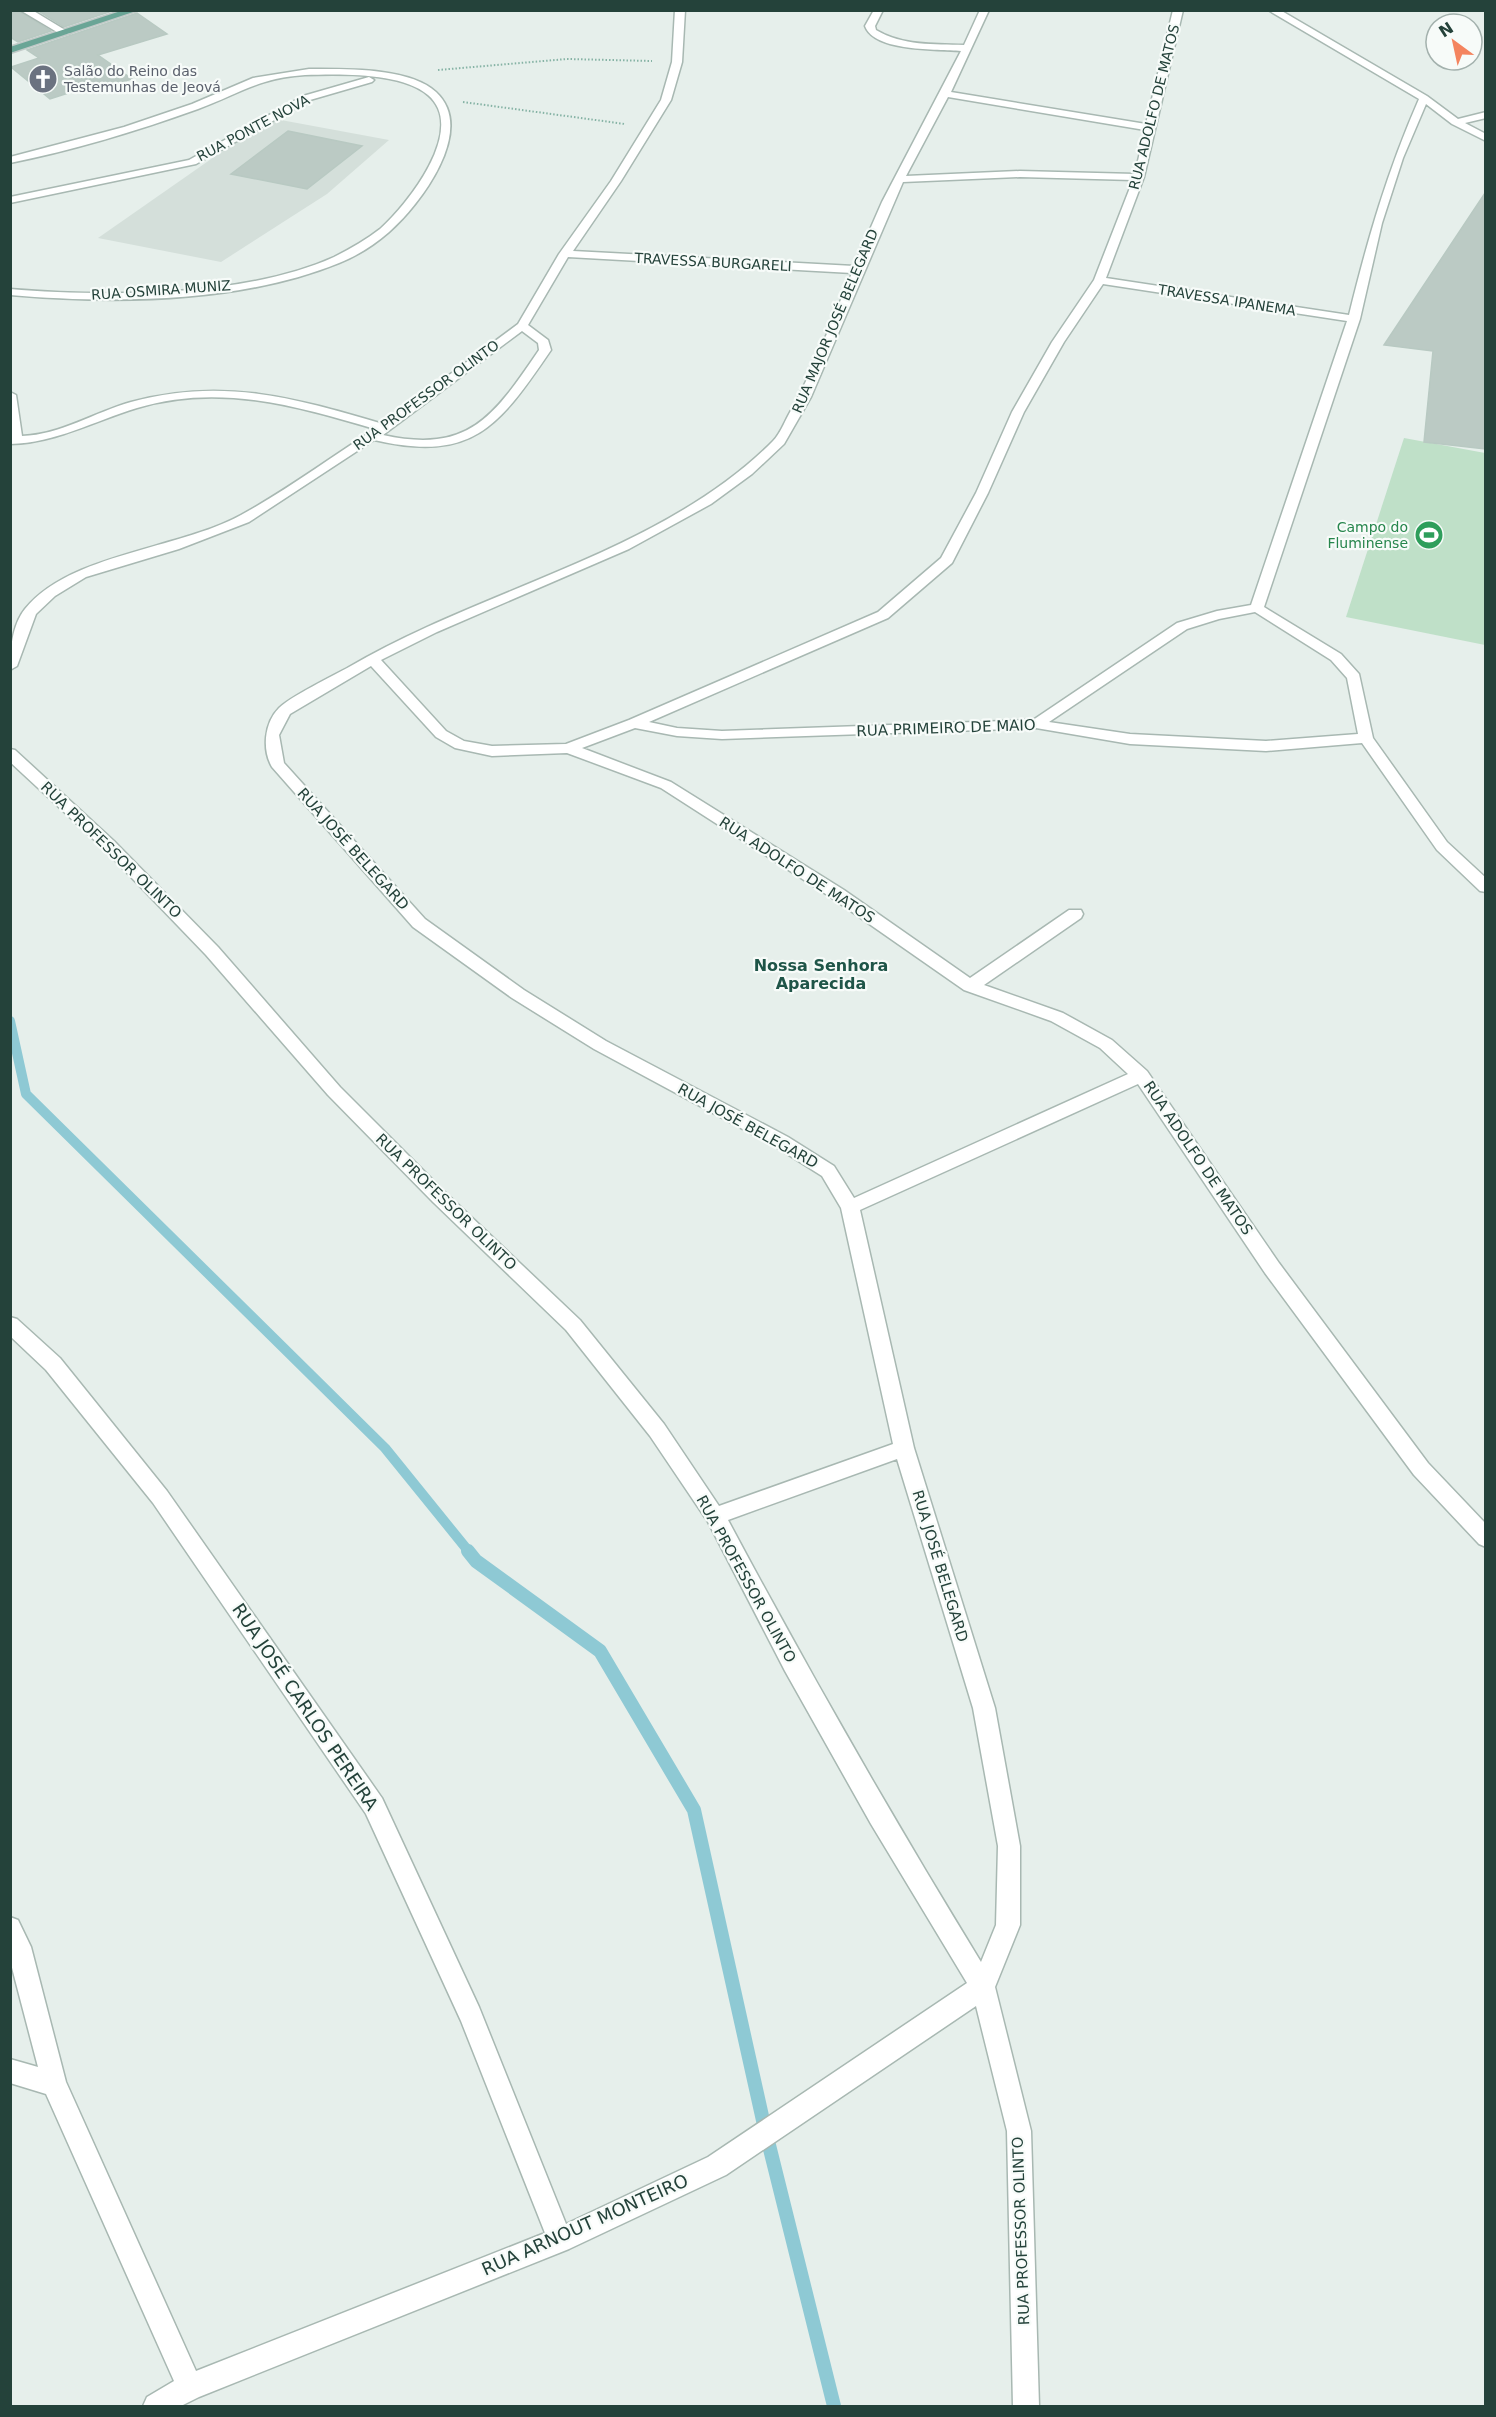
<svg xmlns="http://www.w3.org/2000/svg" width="1496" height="2417" font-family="'DejaVu Sans',sans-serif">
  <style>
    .built { fill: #d4dfda }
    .green { fill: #bfe0c8 }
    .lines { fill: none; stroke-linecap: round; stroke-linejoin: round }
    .stream-far1 { stroke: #8ec9d4; stroke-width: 10 }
    .stream { stroke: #8ec9d4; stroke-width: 14 }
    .building { fill: #bbcac4; stroke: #b8c9c2; stroke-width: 1.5 }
    .minor-casing { stroke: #a8b8b2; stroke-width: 3 }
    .major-casing { stroke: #c2cac8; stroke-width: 3 }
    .path { stroke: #86b3a5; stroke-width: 2; stroke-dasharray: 1.5 2; stroke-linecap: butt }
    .minor { fill: #fff; fill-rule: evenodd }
    .major { fill: #6aa596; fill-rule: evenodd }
    .labels { text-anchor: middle; stroke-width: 4.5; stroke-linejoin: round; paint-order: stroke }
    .far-worship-label { font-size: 14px; fill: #5b616d; stroke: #f7fbf9; text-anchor: start }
    .far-street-label { font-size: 14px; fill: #24423a; stroke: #f7fbf9 }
    .far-leisure-label { font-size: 14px; fill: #27864d; stroke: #f7fbf9; text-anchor: end }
    .street-label { font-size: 15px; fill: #24423a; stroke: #f7fbf9 }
    .neighbourhood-label { font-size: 16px; font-weight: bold; fill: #1f5548; stroke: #f7fbf9 }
    .near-street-label { font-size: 18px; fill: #24423a; stroke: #f7fbf9 }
  </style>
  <rect width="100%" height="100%" fill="#e6efeb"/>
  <!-- built -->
  <path class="built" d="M270 118 389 140 327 194 221 262 98 238Z"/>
  <!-- green -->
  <path class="green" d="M1404 438 1485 453V645L1346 617Z"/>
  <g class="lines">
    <!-- stream-far1 -->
    <path class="stream-far1" d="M10 1021 26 1094 385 1448 470 1553"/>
    <!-- stream -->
    <path class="stream" d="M468 1551 476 1561 600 1651 694 1810 764 2125 834 2406"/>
  </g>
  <!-- building -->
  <path class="building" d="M10 10H18L51 31 18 42 10 37Z
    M37 10H115L64 27Z
    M137 13 167 34 98 55 132 79 92 91 87 87 50 99 11 67 39 58 27 50Z
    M288 131 362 146 307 189 231 174Z
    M1485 193V449L1424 442 1433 351 1384 345Z"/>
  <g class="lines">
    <!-- minor casing -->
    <g class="minor-casing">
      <path id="minor" d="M20 10H32L70 33 62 35Z
        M675 10H685L682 62 671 100 621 181 573 251 854 266 882 202 961 51C938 49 874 52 865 26L874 10H883L875 26 876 30C903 46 934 44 964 45L980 10H989L951 92 1146 124 1173 10H1183L1144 177 1106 278 1349 315C1368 238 1387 172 1419 99L1268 10H1280L1427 96 1458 119 1486 112V118L1465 123 1486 134V141L1452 124 1426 104 1403 158 1382 223 1360 319 1264 607 1341 654 1359 674 1373 738 1447 842 1486 878V892L1480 891 1437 850 1362 743 1266 751 1130 744 1036 728 722 739 677 736 635 728 582 748 671 782 844 890 970 978 1069 910H1081L1083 914 1081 918 984 985 1063 1013 1112 1040 1147 1071 1279 1263 1428 1463 1486 1524V1547L1479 1544 1414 1475 1265 1273 1138 1084 860 1210 914 1448 995 1708 1020 1846V1925L995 1987 1031 2131 1039 2406H1013L1007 2131 976 2006 726 2175 569 2249 199 2397 181 2406H143L147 2397 174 2381 46 2094 10 2083V2059L38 2067 10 1960V1917L18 1920 31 1947 66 2082 196 2371 545 2233 461 2021 366 1814 153 1503 46 1370 10 1336V1317L17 1319 60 1358 167 1491 382 1798 479 2007 566 2224 708 2157 967 1983 871 1824 785 1671 708 1522 650 1436 566 1330 433 1202 328 1095 206 955 104 849 10 762V749L15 750 114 841 218 947 340 1087 445 1192 580 1320 664 1424 719 1506 893 1444 841 1208 822 1176 776 1147 594 1049 512 998 413 927 272 767C262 750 264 723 279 708 291 696 333 676 349 667 483 588 662 553 773 441 780 434 784 423 789 414 814 370 832 320 852 273L568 257 528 325 548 340 551 350C499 426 473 463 374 440L249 522 179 549 86 577 55 596 36 614 17 666 10 670C10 651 12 625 25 609 71 553 177 550 241 515 287 490 331 457 375 429 296 406 219 383 137 408 94 421 56 443 10 444V392L16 395 22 436C60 435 95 412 131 402 222 377 295 398 383 424L518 324 559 254 611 181 661 100 672 62ZM948 97 1145 130 1135 174 1020 171 906 176ZM1020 177 1133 180 1094 280 1052 342 1012 412 976 493 941 558 878 612 629 720 566 744 492 746 464 741 446 731 381 660 437 632 629 549 711 504 752 474 784 444 811 397 903 182ZM1103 284 1347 321 1251 605 1217 611 1177 623 1033 720 722 731 677 728 649 722 888 618 952 563 988 493 1024 412 1064 342ZM522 331 538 343 539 350C494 416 469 454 383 435ZM1255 612 1331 660 1347 678 1358 734 1266 741 1130 734 1049 722 1187 629 1219 619ZM371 666 436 737 455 748 492 756 567 753 661 788 832 898 964 990 1051 1021 1100 1048 1128 1074 854 1198 834 1166 788 1137 606 1041 524 990 425 919 284 763 279 735 290 714ZM897 1459 973 1708 998 1846 996 1925 981 1962C892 1817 808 1670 728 1520Z
        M309 69C344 69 409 67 436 92 477 130 420 205 389 232 374 245 357 256 339 263 241 303 114 304 10 295V289C106 297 246 297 334 257 350 249 366 240 380 229 407 205 468 129 428 95 401 72 339 74 305 75 258 78 239 94 198 109 137 131 74 150 10 163V157L124 127 192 104 253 78Z
        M369 77 374 80 372 82 310 100 196 164 10 203V197L189 160 303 96Z"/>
    </g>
    <!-- major casing -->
    <g class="major-casing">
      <path id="major" d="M124 10H139L10 53V47Z"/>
    </g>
    <!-- path -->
    <path class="path" d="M438 70 567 59 652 61
      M463 102 625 124"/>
    <!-- minor -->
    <use href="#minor" class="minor"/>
    <!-- major -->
    <use href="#major" class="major"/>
  </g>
  <!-- icons -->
  <defs>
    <g id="church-disc" transform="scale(1.5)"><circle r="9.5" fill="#6b7280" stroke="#f7fbf9"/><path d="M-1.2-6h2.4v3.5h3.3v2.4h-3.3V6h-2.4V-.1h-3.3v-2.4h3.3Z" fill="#fff"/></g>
    <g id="stadium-disc" transform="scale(1.5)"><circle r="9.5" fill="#2e9e5b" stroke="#f7fbf9"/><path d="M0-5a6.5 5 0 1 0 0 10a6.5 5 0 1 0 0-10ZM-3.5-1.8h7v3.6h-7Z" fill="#fff"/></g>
  </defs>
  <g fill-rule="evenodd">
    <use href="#church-disc" x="43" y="79"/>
    <use href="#stadium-disc" x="1429" y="535"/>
  </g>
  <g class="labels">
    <!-- far-worship labels -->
    <g class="far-worship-label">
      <text x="64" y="76">Salão do Reino das<tspan x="64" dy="16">Testemunhas de Jeová</tspan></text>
    </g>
    <!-- far-street labels -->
    <g class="far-street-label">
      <text transform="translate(1154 107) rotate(-76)" y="5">RUA ADOLFO DE MATOS</text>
      <text transform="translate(253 128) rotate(-28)" y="5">RUA PONTE NOVA</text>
      <text transform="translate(713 262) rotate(3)" y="5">TRAVESSA BURGARELI</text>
      <text transform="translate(161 290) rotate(-4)" y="5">RUA OSMIRA MUNIZ</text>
      <text transform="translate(1227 300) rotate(9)" y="5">TRAVESSA IPANEMA</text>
      <text transform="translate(835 321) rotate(-67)" y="5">RUA MAJOR JOSÉ BELEGARD</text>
      <text transform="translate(426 395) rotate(-36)" y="5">RUA PROFESSOR OLINTO</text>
    </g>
    <!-- far-leisure labels -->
    <g class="far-leisure-label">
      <text x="1408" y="532">Campo do<tspan x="1408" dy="16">Fluminense</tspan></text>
    </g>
    <!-- street labels -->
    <g class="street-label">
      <text transform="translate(946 728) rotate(-2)" y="5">RUA PRIMEIRO DE MAIO</text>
      <text transform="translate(353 849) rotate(48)" y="5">RUA JOSÉ BELEGARD</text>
      <text transform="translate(111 850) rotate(44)" y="5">RUA PROFESSOR OLINTO</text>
      <text transform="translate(797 870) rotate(33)" y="5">RUA ADOLFO DE MATOS</text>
      <text transform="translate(748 1126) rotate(29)" y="5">RUA JOSÉ BELEGARD</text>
      <text transform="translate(1198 1158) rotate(56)" y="5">RUA ADOLFO DE MATOS</text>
      <text transform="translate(446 1202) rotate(44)" y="5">RUA PROFESSOR OLINTO</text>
      <text transform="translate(940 1566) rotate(73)" y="5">RUA JOSÉ BELEGARD</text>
      <text transform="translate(746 1579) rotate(61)" y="5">RUA PROFESSOR OLINTO</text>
      <text transform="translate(1021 2231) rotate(-92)" y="5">RUA PROFESSOR OLINTO</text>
    </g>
    <!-- neighbourhood labels -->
    <g class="neighbourhood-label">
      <text x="821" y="971">Nossa Senhora<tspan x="821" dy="18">Aparecida</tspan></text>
    </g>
    <!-- near-street labels -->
    <g class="near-street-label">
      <text transform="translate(305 1707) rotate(56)" y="6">RUA JOSÉ CARLOS PEREIRA</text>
      <text transform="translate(585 2225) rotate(-24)" y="6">RUA ARNOUT MONTEIRO</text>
    </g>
  </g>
  <!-- border -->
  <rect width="1496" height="2417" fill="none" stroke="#24423a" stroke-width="24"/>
  <!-- north arrow -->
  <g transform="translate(1454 42) rotate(327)"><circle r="28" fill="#f7fbf9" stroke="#a3b1ad" stroke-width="1.5"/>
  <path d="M0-4.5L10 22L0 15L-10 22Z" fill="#f4845f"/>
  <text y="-9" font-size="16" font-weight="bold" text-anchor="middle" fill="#24423a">N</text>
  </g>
</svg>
